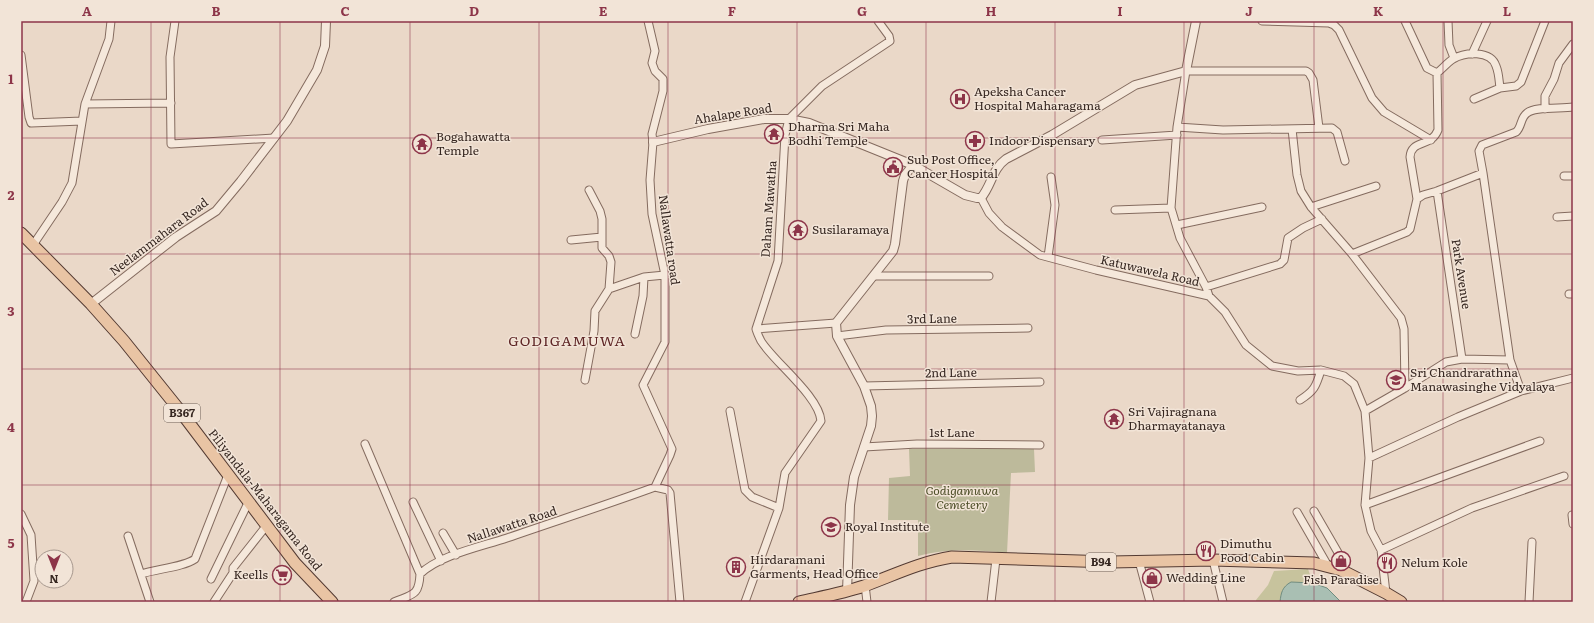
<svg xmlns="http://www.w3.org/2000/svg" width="1594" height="623" font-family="Literata,serif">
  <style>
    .green { fill: #c7c39d }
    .cemetery { fill: #bdba9b }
    .water { fill: #a9bfb3; stroke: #708c7f }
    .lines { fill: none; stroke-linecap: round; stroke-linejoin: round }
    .minor-casing { stroke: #846b5f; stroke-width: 9 }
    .tertiary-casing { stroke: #846b5f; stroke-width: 10 }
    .primary-casing { stroke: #533a32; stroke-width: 13 }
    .minor { stroke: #f5e8db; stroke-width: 7 }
    .tertiary { stroke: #f5e8db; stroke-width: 8 }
    .primary { stroke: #e9c4a4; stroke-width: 11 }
    .grid { fill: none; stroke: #8d3549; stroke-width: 1; stroke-opacity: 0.55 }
    .labels { text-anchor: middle; stroke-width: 3; stroke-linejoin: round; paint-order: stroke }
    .shield { fill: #f2e4d7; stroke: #6e6058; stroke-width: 1 }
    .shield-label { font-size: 11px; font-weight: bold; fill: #362721 }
    .poi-label { font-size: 12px; fill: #362721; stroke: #f2e4d7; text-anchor: start }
    .street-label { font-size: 12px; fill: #362721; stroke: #f2e4d7 }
    .park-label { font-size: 12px; font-style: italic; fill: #4f502a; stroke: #f2e4d7 }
    .quarter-label { font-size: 14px; letter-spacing: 1px; fill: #5e2525; stroke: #f2e4d7 }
    .neatline { fill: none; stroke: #8d3549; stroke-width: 1.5 }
    .grid-label { font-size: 13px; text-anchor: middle; font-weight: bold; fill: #8d3549 }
  </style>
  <rect width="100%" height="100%" fill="#ead8c8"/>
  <!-- green -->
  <path class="green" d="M1308 569 1313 583C1292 582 1284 579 1280 602H1256V600L1268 585 1274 571Z"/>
  <!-- cemetery -->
  <path class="cemetery" d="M909 449H1034L1035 472 1011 473 1007 553C975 550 950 548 918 556V520H888L889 478 910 476Z"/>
  <!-- water -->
  <path class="water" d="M1291 582 1313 583 1327 588 1341 602H1280C1281 593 1282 587 1291 582Z"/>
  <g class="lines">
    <!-- minor casing -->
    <g class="minor-casing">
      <path id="minor" d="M175 21 170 57 171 144 274 138
        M648 21 655 51 652 63 655 71 663 79V91L652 134 653 142 650 180 652 214 665 275V342L643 385 672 449 670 455 655 487 668 490 670 493 680 602
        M1262 21 1329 23 1334 25 1339 30 1372 98 1384 112 1431 140
        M1405 21 1427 68 1437 73
        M1448 21 1449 45 1454 58
        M1472 54 1487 21
        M21 55 29 117 31 123 82 121
        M1474 99 1500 88 1516 86 1521 82 1545 21
        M85 104 171 103
        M1545 109V96L1554 79 1559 63 1573 44
        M1177 127 1223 130 1332 128 1337 132 1345 161
        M1292 129 1297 175 1301 191 1311 207 1352 254 1401 318 1404 329 1405 388
        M1102 140 1177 135
        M1483 173 1479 151 1482 145 1516 132C1522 127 1520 118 1527 113 1535 106 1562 109 1573 107
        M1564 176H1573
        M589 190 600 211 602 219V248L609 256 611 262 609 289
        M1437 191 1462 359
        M981 198 989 213 1002 227 1040 255 1096 270 1209 296 1225 312 1246 345 1272 366 1298 371 1321 370 1344 376 1354 384 1365 411 1369 458 1365 505 1371 531 1381 550 1386 593
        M1417 199 1410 157C1411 139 1431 148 1438 130L1437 73C1442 69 1447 63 1453 59 1465 52 1491 50 1496 66 1499 73 1499 81 1500 88
        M1311 207 1376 186
        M1115 210 1171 208
        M1557 217 1573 216
        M1177 225 1262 207
        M571 240 602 237
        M33 245 62 202 72 183 85 104 109 39 111 21
        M1352 254 1407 232 1410 229 1417 199 1423 195 1437 191 1483 173 1510 360
        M1048 257 1055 205 1051 177
        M874 276H989
        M1206 287 1280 264 1284 260 1288 238 1303 228 1322 219
        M1569 294H1573
        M1209 296 1206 287 1180 238 1171 208 1177 127 1186 71H1306L1309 73 1313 80 1319 128
        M756 329 836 323
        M635 334 643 296 644 277
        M837 336 886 330 1028 328
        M585 380 594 331 595 311 609 289 644 277 665 275
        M864 386 1040 382
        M1300 400C1314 391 1316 387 1321 370
        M730 411 745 490 752 497 779 508
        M1365 411 1405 388 1446 362 1462 359 1510 360 1521 391 1573 378
        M365 444 420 574
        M864 447 917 444 1040 445
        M1369 458 1458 417 1521 391
        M413 502 441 561
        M1365 505 1540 441
        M1314 511 1340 556 1338 569
        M1297 512 1328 566
        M21 514 31 535 34 581 26 602
        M1572 515 1573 524
        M443 533 456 555
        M128 536 150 602
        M1381 550 1472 508 1564 476
        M1213 560 1223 602
        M1139 561 1150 602
        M141 574C156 569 184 567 195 559L228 475
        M211 579 249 501
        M865 585 867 602
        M214 602 233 573V568L267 525
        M394 602C413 594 419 596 420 574 440 555 480 547 507 538 556 521 606 505 655 487
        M745 602 779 508 785 473 821 421C819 396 774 362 761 341 759 337 757 333 756 329L778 261 785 135 789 119 822 86 890 41 889 36 878 21
        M991 602 996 559
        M1529 602 1532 542"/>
    </g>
    <!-- tertiary casing -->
    <g class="tertiary-casing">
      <path id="tertiary" d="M653 142 708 129 764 119H789L809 123 913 165 965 195 977 198H981C992 185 992 169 1006 159L1052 135 1135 85 1186 71 1196 21
        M91 304 176 237 216 211 241 181 287 121 317 70 325 46 326 21
        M847 592 850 505 854 477 871 426 872 416 871 406 864 386 837 336 836 323 893 251 895 244 903 181 905 175 913 165"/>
    </g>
    <!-- primary casing -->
    <g class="primary-casing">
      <path id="primary" d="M21 233 91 304 124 341 177 407 295 563 332 602
        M799 602C821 597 843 593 864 586 894 575 920 562 952 557L1111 562 1213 560 1314 563 1341 570 1386 593 1401 602"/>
    </g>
    <!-- minor -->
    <use href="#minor" class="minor"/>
    <!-- tertiary -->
    <use href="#tertiary" class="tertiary"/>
    <!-- primary -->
    <use href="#primary" class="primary"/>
  </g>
  <!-- grid -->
  <path class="grid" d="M151 21V602M280 21V602M410 21V602M539 21V602M668 21V602M797 21V602M926 21V602M1055 21V602M1184 21V602M1314 21V602M1443 21V602M21 138H1573M21 254H1573M21 369H1573M21 485H1573"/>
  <!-- icons -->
  <defs>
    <g id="hospital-ring" transform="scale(1)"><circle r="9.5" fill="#f2e4d7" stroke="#8d3549" stroke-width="1.5"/><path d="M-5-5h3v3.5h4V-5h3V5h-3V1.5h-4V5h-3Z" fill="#8d3549"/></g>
    <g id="temple-ring" transform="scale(1)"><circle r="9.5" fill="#f2e4d7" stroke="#8d3549" stroke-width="1.5"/><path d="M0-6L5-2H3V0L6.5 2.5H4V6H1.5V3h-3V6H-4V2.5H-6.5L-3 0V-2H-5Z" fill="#8d3549"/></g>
    <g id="pharmacy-ring" transform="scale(1)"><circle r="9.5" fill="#f2e4d7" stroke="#8d3549" stroke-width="1.5"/><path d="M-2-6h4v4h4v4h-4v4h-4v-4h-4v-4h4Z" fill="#8d3549"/></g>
    <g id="civic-ring" transform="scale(1)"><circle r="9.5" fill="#f2e4d7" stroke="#8d3549" stroke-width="1.5"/><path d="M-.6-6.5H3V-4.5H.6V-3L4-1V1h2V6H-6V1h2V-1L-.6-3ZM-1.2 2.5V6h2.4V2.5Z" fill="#8d3549"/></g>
    <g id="school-ring" transform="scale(1)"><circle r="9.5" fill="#f2e4d7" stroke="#8d3549" stroke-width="1.5"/><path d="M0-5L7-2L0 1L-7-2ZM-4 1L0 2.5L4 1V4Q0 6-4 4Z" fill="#8d3549"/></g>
    <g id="university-ring" transform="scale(1)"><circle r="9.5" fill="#f2e4d7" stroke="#8d3549" stroke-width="1.5"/><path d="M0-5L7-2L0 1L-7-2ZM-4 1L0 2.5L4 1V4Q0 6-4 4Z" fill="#8d3549"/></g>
    <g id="restaurant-ring" transform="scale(1)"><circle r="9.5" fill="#f2e4d7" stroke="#8d3549" stroke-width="1.5"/><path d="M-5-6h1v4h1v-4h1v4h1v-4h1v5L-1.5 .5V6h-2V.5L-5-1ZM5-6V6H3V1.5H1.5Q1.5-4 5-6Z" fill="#8d3549"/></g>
    <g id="shop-ring" transform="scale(1)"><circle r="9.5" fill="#f2e4d7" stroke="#8d3549" stroke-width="1.5"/><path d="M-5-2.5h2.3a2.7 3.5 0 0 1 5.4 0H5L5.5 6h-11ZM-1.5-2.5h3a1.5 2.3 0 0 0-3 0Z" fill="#8d3549"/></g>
    <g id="building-ring" transform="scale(1)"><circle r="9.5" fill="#f2e4d7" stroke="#8d3549" stroke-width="1.5"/><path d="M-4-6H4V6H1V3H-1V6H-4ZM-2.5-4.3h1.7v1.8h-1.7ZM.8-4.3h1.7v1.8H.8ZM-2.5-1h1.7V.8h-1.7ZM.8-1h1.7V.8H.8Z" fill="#8d3549"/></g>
    <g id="supermarket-ring" transform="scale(1)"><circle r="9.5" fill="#f2e4d7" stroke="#8d3549" stroke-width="1.5"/><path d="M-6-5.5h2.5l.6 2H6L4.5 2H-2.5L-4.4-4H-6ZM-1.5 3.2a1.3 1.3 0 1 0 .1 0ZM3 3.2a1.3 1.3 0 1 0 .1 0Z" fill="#8d3549"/></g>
  </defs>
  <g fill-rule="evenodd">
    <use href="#hospital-ring" x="960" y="99"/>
    <use href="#temple-ring" x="774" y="134"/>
    <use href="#pharmacy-ring" x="975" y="141"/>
    <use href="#temple-ring" x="422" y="144"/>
    <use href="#civic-ring" x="893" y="167"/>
    <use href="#temple-ring" x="798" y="230"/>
    <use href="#school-ring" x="1396" y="380"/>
    <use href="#temple-ring" x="1114" y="419"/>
    <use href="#university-ring" x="831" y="527"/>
    <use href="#restaurant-ring" x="1206" y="551"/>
    <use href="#shop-ring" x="1341" y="561"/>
    <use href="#restaurant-ring" x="1387" y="563"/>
    <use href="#building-ring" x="736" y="567"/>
    <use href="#supermarket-ring" x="282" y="575"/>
    <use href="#shop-ring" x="1152" y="578"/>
  </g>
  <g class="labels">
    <!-- shield labels -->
    <g class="shield">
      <rect x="164" y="404" width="36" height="18" rx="3"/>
      <rect x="1086" y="553" width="30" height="18" rx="3"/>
    </g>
    <g class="shield-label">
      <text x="182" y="417">B367</text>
      <text x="1101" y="566">B94</text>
    </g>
    <!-- poi labels -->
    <g class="poi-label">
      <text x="974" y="96">Apeksha Cancer<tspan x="974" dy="14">Hospital Maharagama</tspan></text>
      <text x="788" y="131">Dharma Sri Maha<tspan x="788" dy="14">Bodhi Temple</tspan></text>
      <text x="436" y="141">Bogahawatta<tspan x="436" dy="14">Temple</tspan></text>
      <text x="989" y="145">Indoor Dispensary</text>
      <text x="907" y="164">Sub Post Office,<tspan x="907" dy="14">Cancer Hospital</tspan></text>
      <text x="812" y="234">Susilaramaya</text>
      <text x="1410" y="377">Sri Chandrarathna<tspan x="1410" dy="14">Manawasinghe Vidyalaya</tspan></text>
      <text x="1128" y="416">Sri Vajiragnana<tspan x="1128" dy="14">Dharmayatanaya</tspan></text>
      <text x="845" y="531">Royal Institute</text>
      <text x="1220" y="548">Dimuthu<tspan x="1220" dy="14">Food Cabin</tspan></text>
      <text x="750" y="564">Hirdaramani<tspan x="750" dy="14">Garments, Head Office</tspan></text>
      <text x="1401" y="567">Nelum Kole</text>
      <text x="268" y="579" text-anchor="end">Keells</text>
      <text x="1166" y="582">Wedding Line</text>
      <text x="1341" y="584" text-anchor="middle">Fish Paradise</text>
    </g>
    <!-- street labels -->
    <g class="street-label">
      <text transform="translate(733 114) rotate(-9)" y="4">Ahalape Road</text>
      <text transform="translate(769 209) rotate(-86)" y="4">Daham Mawatha</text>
      <text transform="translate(159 237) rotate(-37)" y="4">Neelammahara Road</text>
      <text transform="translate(669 240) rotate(82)" y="4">Nallawatta road</text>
      <text transform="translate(1150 271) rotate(13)" y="4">Katuwawela Road</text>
      <text transform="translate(1461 274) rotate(81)" y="4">Park Avenue</text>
      <text transform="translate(932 319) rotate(-1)" y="4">3rd Lane</text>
      <text transform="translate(951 373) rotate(-1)" y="4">2nd Lane</text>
      <text x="952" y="437">1st Lane</text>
      <text transform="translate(265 500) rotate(52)" y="4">Piliyandala-Maharagama Road</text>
      <text transform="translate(512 525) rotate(-18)" y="4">Nallawatta Road</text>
    </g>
    <!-- park labels -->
    <g class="park-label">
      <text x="962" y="495">Godigamuwa<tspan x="962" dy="14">Cemetery</tspan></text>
    </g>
    <!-- quarter labels -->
    <g class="quarter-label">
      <text x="567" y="346">GODIGAMUWA</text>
    </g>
  </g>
  <!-- border -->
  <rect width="1594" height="623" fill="none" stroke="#f2e4d7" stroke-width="44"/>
  <!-- north arrow -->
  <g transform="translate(54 569) rotate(180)"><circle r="19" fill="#f2e4d7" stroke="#a7988e"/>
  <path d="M0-3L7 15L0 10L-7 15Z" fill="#8d3549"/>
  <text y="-6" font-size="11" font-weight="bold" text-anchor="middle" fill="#362721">N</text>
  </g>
  <rect x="22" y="22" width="1550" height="579" class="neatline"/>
  <g class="grid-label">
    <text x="87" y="16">A</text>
    <text x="216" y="16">B</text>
    <text x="345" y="16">C</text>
    <text x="474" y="16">D</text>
    <text x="603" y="16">E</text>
    <text x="732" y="16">F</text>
    <text x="862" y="16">G</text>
    <text x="991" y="16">H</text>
    <text x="1120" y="16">I</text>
    <text x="1249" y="16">J</text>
    <text x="1378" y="16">K</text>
    <text x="1507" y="16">L</text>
    <text x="11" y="84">1</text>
    <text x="11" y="200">2</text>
    <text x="11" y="316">3</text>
    <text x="11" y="432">4</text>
    <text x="11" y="548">5</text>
  </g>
</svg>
